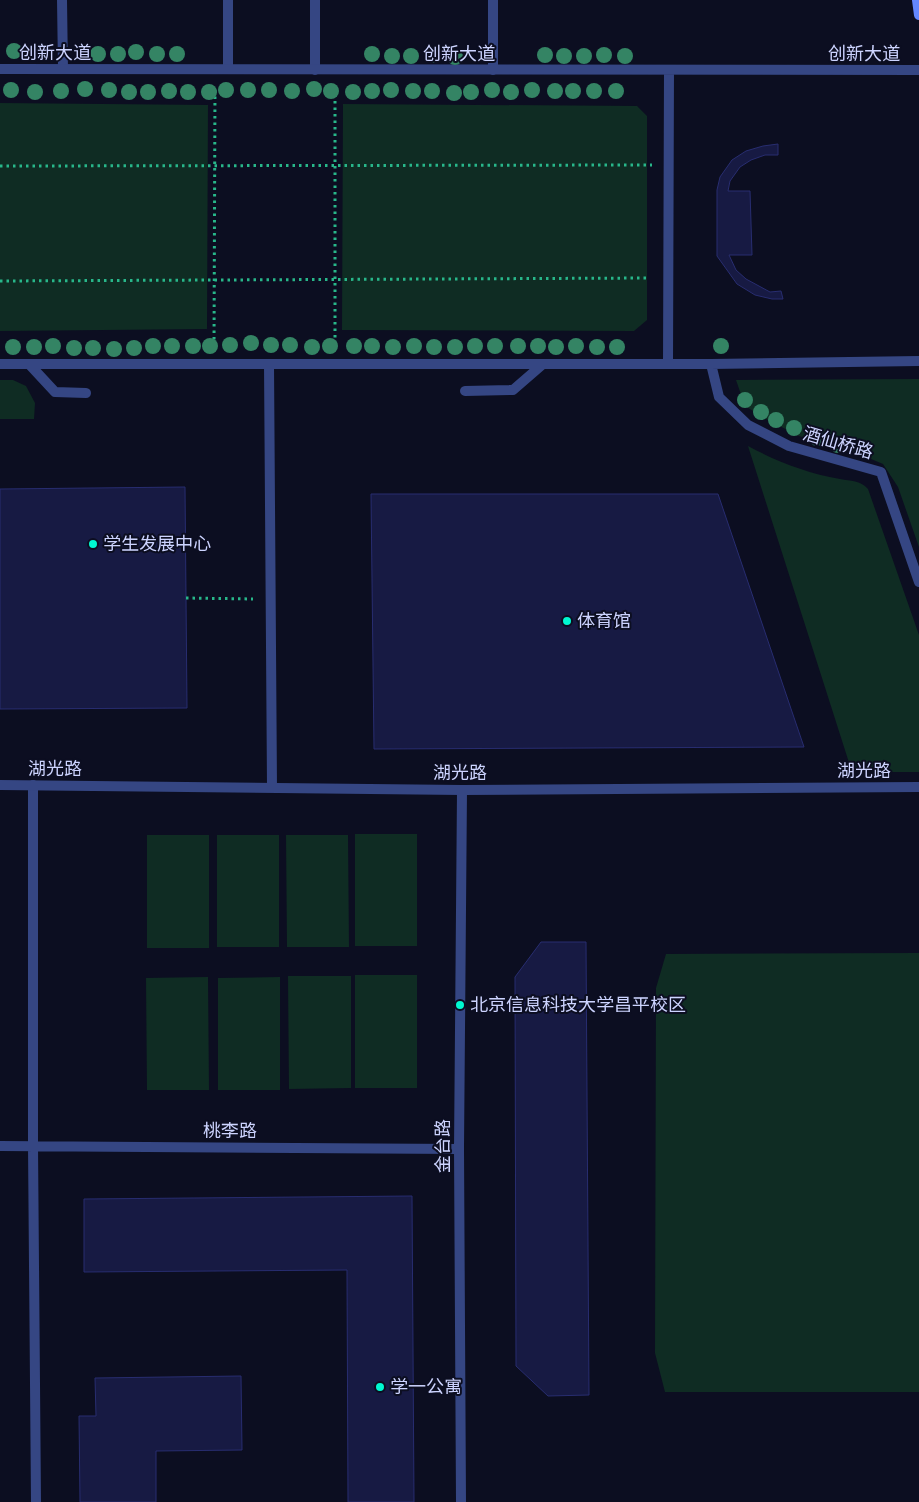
<svg xmlns="http://www.w3.org/2000/svg" width="919" height="1502" font-family="Raleway,'Noto Sans SC',sans-serif">
  <style>
    .green { fill: #0f2c23 }
    .building { fill: #171a43; stroke: #282d70 }
    .lines { fill: none; stroke-linecap: round; stroke-linejoin: round }
    .path { stroke: #28b78a; stroke-width: 3; stroke-dasharray: 2.5 4; stroke-linecap: butt }
    .lane { stroke: #354683; stroke-width: 10 }
    .street { stroke: #354683; stroke-width: 10 }
    .secondary { stroke: #6488ff; stroke-width: 10 }
    .tree { fill: #348464 }
    .poi-dot { fill: #00f8d1; stroke: #0c0e21; stroke-width: 2 }
    .labels { text-anchor: middle; stroke-width: 4; stroke-linejoin: round; paint-order: stroke }
    .street-label { font-size: 18px; fill: #cdd4ff; stroke: #0c0e21 }
    .poi-label { font-size: 18px; fill: #cdd4ff; stroke: #0c0e21; text-anchor: start }
  </style>
  <rect width="100%" height="100%" fill="#0c0e21"/>
  <!-- green -->
  <path class="green" d="M0 103 208 105 207 329 0 331Z
    M343 104 637 106 647 116V320L634 331 342 330Z
    M919 379V547L898 487 883 464 852 451 799 436 766 419 745 406 736 380Z
    M0 380H13L26 386 35 403 34 419H0Z
    M748 446C778 462 807 473 840 479 851 481 860 480 868 489L919 635V772H852Z
    M355 834H417V946H355Z
    M147 835H209V948H147Z
    M217 835H279V947H217Z
    M286 835H348L349 947H287Z
    M919 953V1392H665L655 1353 656 988 666 954Z
    M355 975H417V1088H355Z
    M288 976H351V1088L289 1089Z
    M208 977 209 1090H147L146 978Z
    M280 977V1090H218V978Z"/>
  <!-- building -->
  <path class="building" d="M778 144V155H765L751 160 740 167 730 181 728 191H750L752 255H729L736 270 746 279 770 292 781 291 783 299H772L755 295 737 284 717 256V190L720 177 732 160 746 151 763 146Z
    M185 487 187 708 0 709V489Z
    M371 494H718L804 747 374 749Z
    M541 942H586L589 1395 548 1396 516 1366 515 977Z
    M412 1196 414 1502H348L347 1270 84 1272V1199Z
    M241 1376 242 1450 156 1451V1502H80L79 1416H96L95 1378Z"/>
  <g class="lines">
    <!-- path -->
    <path class="path" d="M335 88V347
      M0 166 652 165
      M0 281 649 278
      M214 346 215 87
      M186 598 253 599"/>
    <!-- lane -->
    <path class="lane" d="M62 0 63 69
      M228 0V69
      M315 0V70
      M493 0V70
      M29 364 55 392 86 393
      M465 391 513 390 543 364
      M33 785V1146L36 1502
      M0 1146 459 1149
      M461 1502 459 1149 462 790"/>
    <!-- street -->
    <path class="street" d="M0 69 919 70
      M0 364H711L919 361
      M269 364 272 788
      M668 364 669 70
      M711 364 719 397 748 425 789 446 881 472 919 582
      M0 785 462 790 919 787"/>
    <!-- secondary -->
    <path class="secondary" d="M917 0 919 15"/>
  </g>
  <!-- trees -->
  <g class="tree">
    <circle cx="14" cy="51" r="8"/>
    <circle cx="136" cy="52" r="8"/>
    <circle cx="98" cy="54" r="8"/>
    <circle cx="118" cy="54" r="8"/>
    <circle cx="157" cy="54" r="8"/>
    <circle cx="177" cy="54" r="8"/>
    <circle cx="372" cy="54" r="8"/>
    <circle cx="432" cy="55" r="8"/>
    <circle cx="545" cy="55" r="8"/>
    <circle cx="604" cy="55" r="8"/>
    <circle cx="392" cy="56" r="8"/>
    <circle cx="411" cy="56" r="8"/>
    <circle cx="564" cy="56" r="8"/>
    <circle cx="584" cy="56" r="8"/>
    <circle cx="625" cy="56" r="8"/>
    <circle cx="455" cy="57" r="8"/>
    <circle cx="85" cy="89" r="8"/>
    <circle cx="314" cy="89" r="8"/>
    <circle cx="11" cy="90" r="8"/>
    <circle cx="109" cy="90" r="8"/>
    <circle cx="226" cy="90" r="8"/>
    <circle cx="248" cy="90" r="8"/>
    <circle cx="269" cy="90" r="8"/>
    <circle cx="391" cy="90" r="8"/>
    <circle cx="492" cy="90" r="8"/>
    <circle cx="532" cy="90" r="8"/>
    <circle cx="61" cy="91" r="8"/>
    <circle cx="169" cy="91" r="8"/>
    <circle cx="292" cy="91" r="8"/>
    <circle cx="331" cy="91" r="8"/>
    <circle cx="372" cy="91" r="8"/>
    <circle cx="413" cy="91" r="8"/>
    <circle cx="432" cy="91" r="8"/>
    <circle cx="555" cy="91" r="8"/>
    <circle cx="573" cy="91" r="8"/>
    <circle cx="594" cy="91" r="8"/>
    <circle cx="616" cy="91" r="8"/>
    <circle cx="35" cy="92" r="8"/>
    <circle cx="129" cy="92" r="8"/>
    <circle cx="148" cy="92" r="8"/>
    <circle cx="188" cy="92" r="8"/>
    <circle cx="209" cy="92" r="8"/>
    <circle cx="353" cy="92" r="8"/>
    <circle cx="471" cy="92" r="8"/>
    <circle cx="511" cy="92" r="8"/>
    <circle cx="454" cy="93" r="8"/>
    <circle cx="251" cy="343" r="8"/>
    <circle cx="230" cy="345" r="8"/>
    <circle cx="271" cy="345" r="8"/>
    <circle cx="290" cy="345" r="8"/>
    <circle cx="53" cy="346" r="8"/>
    <circle cx="153" cy="346" r="8"/>
    <circle cx="172" cy="346" r="8"/>
    <circle cx="193" cy="346" r="8"/>
    <circle cx="210" cy="346" r="8"/>
    <circle cx="330" cy="346" r="8"/>
    <circle cx="354" cy="346" r="8"/>
    <circle cx="372" cy="346" r="8"/>
    <circle cx="414" cy="346" r="8"/>
    <circle cx="475" cy="346" r="8"/>
    <circle cx="495" cy="346" r="8"/>
    <circle cx="518" cy="346" r="8"/>
    <circle cx="538" cy="346" r="8"/>
    <circle cx="576" cy="346" r="8"/>
    <circle cx="721" cy="346" r="8"/>
    <circle cx="13" cy="347" r="8"/>
    <circle cx="34" cy="347" r="8"/>
    <circle cx="312" cy="347" r="8"/>
    <circle cx="393" cy="347" r="8"/>
    <circle cx="434" cy="347" r="8"/>
    <circle cx="455" cy="347" r="8"/>
    <circle cx="556" cy="347" r="8"/>
    <circle cx="597" cy="347" r="8"/>
    <circle cx="617" cy="347" r="8"/>
    <circle cx="74" cy="348" r="8"/>
    <circle cx="93" cy="348" r="8"/>
    <circle cx="134" cy="348" r="8"/>
    <circle cx="114" cy="349" r="8"/>
    <circle cx="745" cy="400" r="8"/>
    <circle cx="761" cy="412" r="8"/>
    <circle cx="776" cy="420" r="8"/>
    <circle cx="794" cy="428" r="8"/>
    <circle cx="817" cy="438" r="8"/>
    <circle cx="838" cy="445" r="8"/>
  </g>
  <!-- markers -->
  <g class="poi-dot">
    <circle cx="93" cy="544" r="5"/>
    <circle cx="567" cy="621" r="5"/>
    <circle cx="460" cy="1005" r="5"/>
    <circle cx="380" cy="1387" r="5"/>
  </g>
  <g class="labels">
    <!-- street labels -->
    <g class="street-label">
      <text x="55" y="59">创新大道</text>
      <text x="459" y="60">创新大道</text>
      <text x="864" y="60">创新大道</text>
      <text transform="translate(838 443) rotate(16)" y="6">酒仙桥路</text>
      <text x="55" y="775">湖光路</text>
      <text x="864" y="777">湖光路</text>
      <text x="460" y="779">湖光路</text>
      <text x="230" y="1137">桃李路</text>
      <text transform="translate(443 1146) rotate(-90)" y="6">金台路</text>
    </g>
    <!-- poi labels -->
    <g class="poi-label">
      <text x="103" y="550">学生发展中心</text>
      <text x="577" y="627">体育馆</text>
      <text x="470" y="1011">北京信息科技大学昌平校区</text>
      <text x="390" y="1393">学一公寓</text>
    </g>
  </g>
</svg>
